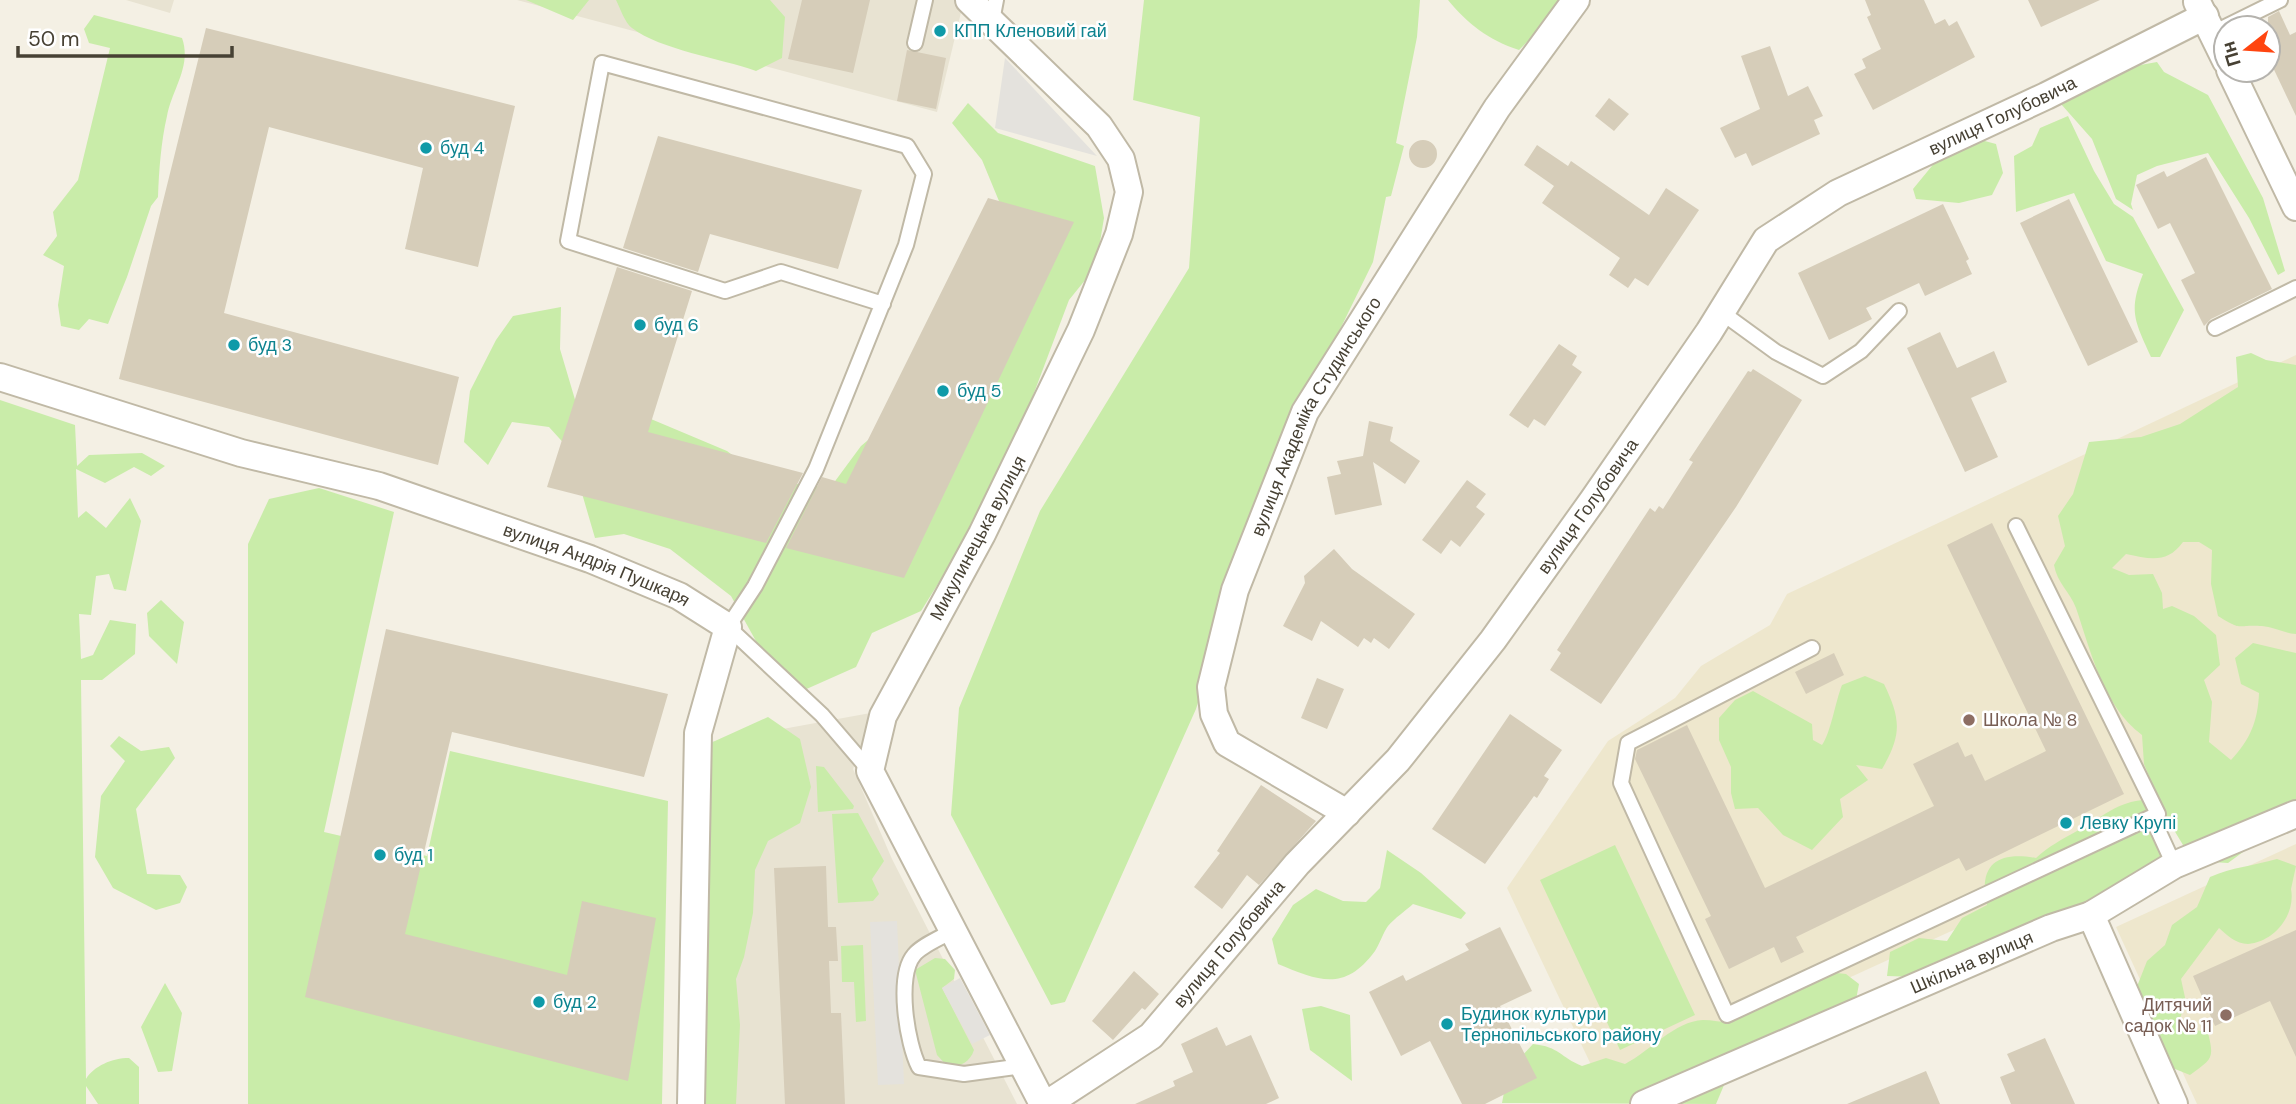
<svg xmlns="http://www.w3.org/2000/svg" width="2296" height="1104" font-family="'DM Sans',sans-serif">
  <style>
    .residential { fill: #e8e3d2 }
    .education { fill: #eee7cd }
    .green { fill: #c9eca9 }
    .parking { fill: #e4e2dd }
    .building { fill: #d6cdb9 }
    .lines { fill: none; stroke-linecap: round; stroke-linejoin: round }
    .lane-casing { stroke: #c0b9a6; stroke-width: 18 }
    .street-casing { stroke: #c0b9a6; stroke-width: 30 }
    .lane { stroke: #fff; stroke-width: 14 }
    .street { stroke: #fff; stroke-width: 26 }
    .culture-dot { fill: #0f9aa8; stroke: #fff; stroke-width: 2.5 }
    .education-dot { fill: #8d6e63; stroke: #fff; stroke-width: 2.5 }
    .labels { text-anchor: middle; stroke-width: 5; stroke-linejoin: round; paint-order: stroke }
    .culture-label { font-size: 18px; fill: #0d838f; stroke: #fff; text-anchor: start }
    .street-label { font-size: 18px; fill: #474134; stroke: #fff }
    .education-label { font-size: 18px; fill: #785e54; stroke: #fff; text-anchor: start }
  </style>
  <rect width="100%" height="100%" fill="#f4f0e4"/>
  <!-- residential -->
  <path class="residential" d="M126 0H174L170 13Z
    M517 0H964L937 112Z
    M876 712 853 769 892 859 1017 1104H704L705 743Z"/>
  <!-- education -->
  <path class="education" d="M2296 355V767L2107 860 1603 1090 1507 888 1608 741 1675 698 1701 666 1770 625 1787 594Z
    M2296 844V1104H2197L2116 927Z"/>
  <!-- green -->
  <path class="green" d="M526 0H589L573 20Z
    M616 0H770L785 17 782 58 756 71C720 58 661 50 632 28 625 23 620 8 616 0Z
    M1144 0H1420L1417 37 1396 143 1404 146 1391 196 1386 197 1373 262 1274 464 1196 709 1065 1002 1051 1005 951 815 959 708 1040 511 1189 268 1200 117 1133 100Z
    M1448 0H1569L1519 50C1488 40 1468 24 1448 0Z
    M94 15 182 38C192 66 172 89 167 116 161 142 159 170 158 197L151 206 127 277 108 324 89 319 79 330 61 326 58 305 64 266 43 255 57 236 53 212 78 180 110 48 89 43 84 29Z
    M2157 62 2164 72 2208 95 2263 198 2285 271 2278 275 2249 218 2208 153 2157 166 2137 175 2131 204 2133 210 2116 199 2092 139 2061 104 2070 89 2124 68Z
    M968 103 998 133 1095 166 1104 218 1099 248 1086 279 1069 300 1017 438 978 520 921 611 872 633 856 667 802 691 762 652 731 596 670 549 624 534 595 538 569 449 549 427 512 422 488 465 464 442 470 391 496 340 513 316 561 307 560 349 576 403 620 406 727 451 765 480 830 488 861 446 898 415 1001 206 982 160 952 123Z
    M2068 116 2094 171 2114 204 2133 217 2184 310 2160 357H2151C2135 321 2128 312 2143 274L2106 261 2074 193 2016 212 2014 156 2032 146 2040 128Z
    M1966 136 1996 144 2003 173 1992 195 1959 203 1916 199 1913 189 1936 161Z
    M2251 353 2266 360 2296 365V634C2284 633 2273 627 2262 626 2235 624 2244 632 2218 616L2211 584 2212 550 2199 542H2183C2167 564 2150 559 2126 554L2112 568 2129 575 2153 574 2162 593 2163 609 2172 606 2194 616 2216 635 2220 665 2204 680 2212 702 2209 742 2231 760C2250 740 2258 721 2259 693L2241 684 2235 658 2253 643 2296 653V813L2228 863 2212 862 2186 850 2165 815 2144 764 2142 735C2103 706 2091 652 2076 608 2070 592 2057 583 2054 565L2065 546 2058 516 2073 494 2089 442 2141 437 2180 424 2238 387 2236 357Z
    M0 400 75 425 77 466 89 455 142 453 165 466 151 476 134 467 105 483 76 469 78 518 86 511 106 528 130 498 141 521 126 591 114 589 109 574 96 576 91 615 79 614 81 659 93 655 110 620 136 624 135 654 102 680H81L86 1079C94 1066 112 1058 129 1058L139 1067V1104H98L86 1086V1104H0Z
    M319 488 394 512 324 832 427 856 450 751 668 801 662 1104H248V544L269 499Z
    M161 600 184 622 177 664 149 636 147 613Z
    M1865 676 1884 684C1901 719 1902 735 1882 769L1856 765 1868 780 1840 799 1843 817 1812 850 1783 835 1758 808 1735 809 1731 793V767L1719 740V718L1735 700 1753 691 1812 724 1813 740 1822 745C1831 732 1835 703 1842 685Z
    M768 717 800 739 811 787 800 823 768 841 755 870 753 913 744 957 736 979 740 1025 736 1104H700L704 746Z
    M119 736 141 751 169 747 175 758 136 809 147 874 180 875 187 887 180 903 156 910 113 888 95 857 101 796 125 761 110 746Z
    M816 766 824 767 854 806 853 809 818 812Z
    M2146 800 2170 841 2152 892 1933 963 1916 977 1887 976 1890 952 1919 938 1947 941 1962 918 1987 905C1978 865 1997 851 2036 858 2049 846 2061 840 2077 831 2102 818 2117 801 2146 800Z
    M858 813 884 861 872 879 879 894 873 901 838 903 832 814Z
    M1615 845 1695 1015 1620 1050 1540 880Z
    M1387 850 1421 873 1466 913 1461 919 1413 904C1405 911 1395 918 1388 926 1383 933 1380 943 1375 951 1345 992 1319 981 1278 964L1272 939 1293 905 1316 889 1343 901 1366 902 1380 888Z
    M2277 859 2296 866 2291 889C2296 915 2274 942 2248 944 2236 944 2227 935 2219 928L2181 979 2186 1002 2180 1018 2185 1027 2208 1033C2215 1060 2211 1059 2190 1075L2170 1067 2136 989 2147 961 2165 945 2172 925 2197 907 2210 877C2232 867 2253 866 2277 859Z
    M863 945 866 1021 856 1022 854 982H842L841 946Z
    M935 958 945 959 955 970 954 979 942 988 974 1050C970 1062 961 1066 949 1068L937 1055 915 970Z
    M1837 973 1846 974 1859 984 1855 1005 1727 1078 1716 1104 1502 1103 1508 1071 1533 1044C1560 1047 1560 1057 1582 1066L1606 1058 1625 1064C1650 1051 1675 1021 1703 1020 1712 1020 1722 1022 1731 1023 1758 999 1802 984 1837 973Z
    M165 983 182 1013 172 1071 158 1072 141 1027Z
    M1321 1006 1350 1015 1352 1081 1310 1050 1302 1009Z"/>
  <!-- parking -->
  <path class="parking" d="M1005 58 1097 156 995 128Z
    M897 921 904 1084 878 1085 870 922Z
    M960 978 990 1035 972 1044 942 988Z"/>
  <!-- building -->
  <path class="building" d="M802 0H870L853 73 788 59Z
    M1865 0H1924L1935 24 1945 19 1949 26 1957 21 1975 57 1873 110 1854 74 1866 68 1862 59 1881 49 1867 17 1871 15Z
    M2028 0H2100L2041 27Z
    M2279 11 2290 35 2296 32V116L2268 57V17Z
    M206 28 515 106 478 267 405 249 423 168 269 127 224 313 459 377 438 465 119 379Z
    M1770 46 1788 96 1808 86 1823 116 1814 120 1820 134 1752 166 1746 153 1735 158 1720 128 1760 109 1741 56Z
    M907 50 946 58 936 109 897 101Z
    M1609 98 1629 114 1614 131 1595 116Z
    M658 136 862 190 838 269 710 234 698 272 623 248Z
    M1409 154a14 14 0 1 1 28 0a14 14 0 1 1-28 0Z
    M1537 145 1568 166 1571 161 1649 215 1666 188 1699 210 1648 286 1635 278 1628 288 1609 275 1620 258 1542 203 1554 186 1524 165Z
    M2206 157 2272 289 2211 319 2204 326 2181 280 2195 273 2170 223 2158 229 2136 185 2164 171 2167 177Z
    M988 198 1074 222 904 578 786 548 822 477 846 484Z
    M2069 199 2138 342 2088 366 2020 223Z
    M1943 204 1969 259 1966 261 1972 274 1925 296 1919 283 1866 308 1872 319 1829 340 1798 273Z
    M617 267 692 291 648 432 803 473 766 543 547 487Z
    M1940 332 1957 368 1994 351 2007 382 1971 398 1998 457 1965 472 1907 348Z
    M1559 344 1577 356 1572 365 1582 372 1545 426 1534 419 1528 428 1509 415Z
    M1753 369 1802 400 1736 507 1601 704 1550 670 1561 653 1557 650 1650 508 1655 512 1659 506 1663 509 1693 462 1689 460 1748 371 1751 372Z
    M1369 421 1393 427 1390 441 1420 461 1405 484 1373 462 1382 505 1335 515 1327 477 1341 474 1337 461 1363 456Z
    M1467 480 1486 494 1476 507 1485 514 1460 547 1451 540 1441 554 1422 540Z
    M1992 523 2124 794 1966 871 1959 858 1796 937 1804 952 1781 963 1774 947 1729 969 1705 919 1711 916 1635 759 1637 750 1687 725 1765 888 1934 806 1913 764 1958 742 1965 757 1972 754 1985 781 2046 751 1947 545Z
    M1334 549 1352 569 1415 614 1389 649 1374 638 1371 643 1364 638 1358 647 1321 621 1312 641 1283 626 1305 583 1304 576Z
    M386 629 668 694 644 777 452 732 405 934 567 975 582 901 656 918 628 1081 305 997Z
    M1834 653 1844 675 1806 694 1795 672Z
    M1317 678 1344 689 1327 729 1301 718Z
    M1510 714 1562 750 1544 776 1549 779 1537 798 1534 796 1485 864 1432 829Z
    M1261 785 1316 821 1259 885 1247 875 1222 909 1194 887 1220 853 1217 851Z
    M826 866 828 927H836L838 961H829L831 1013H841L845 1104H785L774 868Z
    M1500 927 1532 991 1500 1006 1537 1078 1485 1104H1462L1430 1041 1401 1056 1369 992 1403 975 1406 981 1469 950 1465 944Z
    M2296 930V1057L2270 1001 2215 1026 2193 976Z
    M1134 971 1159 994 1145 1010 1142 1008 1113 1040 1092 1021Z
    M1217 1027 1226 1046 1251 1035 1279 1098 1266 1104H1135L1175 1086 1173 1081 1193 1072 1181 1044Z
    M2045 1038 2075 1104H2011L2000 1077 2015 1071 2007 1054Z
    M1926 1071 1940 1104H1847Z"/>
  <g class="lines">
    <!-- lane casing -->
    <g class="lane-casing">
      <path id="lane" d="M992 21 996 0
        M2213 33 2280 0
        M915 43 925 0
        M1721 312 1776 352 1823 376 1861 351 1899 311
        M2215 328 2296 288
        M1812 648 1628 743 1621 783 1727 1015 2158 814 2016 526
        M870 771 822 715 728 627 755 586 816 469 906 245 924 174 907 146 602 63 568 241 725 291 781 272 883 304
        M2152 817 2174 865
        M952 931C941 938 922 945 914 955 896 976 907 1044 919 1067L964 1074 1023 1066"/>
    </g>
    <!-- street casing -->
    <g class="street-casing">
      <g id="street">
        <path d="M969 0 1099 126 1121 159 1129 192 1119 234 1081 330 982 534 883 716 870 771 1043 1104"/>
        <path d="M2197 2 2226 61"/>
        <path d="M2230 70 2296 207"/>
        <path id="s1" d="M0 377 241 453 379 486 590 559 679 596 728 627 698 733 691 1104"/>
        <path id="s2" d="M1347 813 1227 743 1214 714 1211 687 1235 590 1305 412 1497 108 1576 0"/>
        <path d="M2091 915 2174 1104"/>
        <path id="s3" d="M1047 1104 1151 1036 1297 864 1398 760 1493 640 1593 500 1709 332 1766 240 1838 193 2046 96 2205 16"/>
        <path id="s4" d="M1644 1104 2051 928 2091 915 2174 865 2296 814"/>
      </g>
    </g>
    <!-- lane -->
    <use href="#lane" class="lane"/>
    <!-- street -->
    <use href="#street" class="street"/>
  </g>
  <!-- markers -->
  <g class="culture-dot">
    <circle cx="940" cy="31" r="7"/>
    <circle cx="426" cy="148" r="7"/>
    <circle cx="640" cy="325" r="7"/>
    <circle cx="234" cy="345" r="7"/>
    <circle cx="943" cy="391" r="7"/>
    <circle cx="2066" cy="823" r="7"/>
    <circle cx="380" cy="855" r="7"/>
    <circle cx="539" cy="1002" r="7"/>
    <circle cx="1447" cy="1024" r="7"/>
  </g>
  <g class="education-dot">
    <circle cx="1969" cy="720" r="7"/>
    <circle cx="2226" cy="1015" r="7"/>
  </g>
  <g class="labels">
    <!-- culture labels -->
    <g class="culture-label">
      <text x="954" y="37">КПП Кленовий гай</text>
      <text x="440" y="154">буд 4</text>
      <text x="654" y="331">буд 6</text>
      <text x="248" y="351">буд 3</text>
      <text x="957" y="397">буд 5</text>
      <text x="2080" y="829">Левку Крупі</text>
      <text x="394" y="861">буд 1</text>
      <text x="553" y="1008">буд 2</text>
      <text x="1461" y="1020">Будинок культури<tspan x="1461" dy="21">Тернопільського району</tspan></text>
    </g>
    <!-- street labels -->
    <g class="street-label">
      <text dy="6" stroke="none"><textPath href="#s3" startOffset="1400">вулиця Голубовича</textPath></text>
      <text dy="6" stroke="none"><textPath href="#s2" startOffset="490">вулиця Академіка Студинського</textPath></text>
      <text dy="6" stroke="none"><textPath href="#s3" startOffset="812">вулиця Голубовича</textPath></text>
      <text transform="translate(978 538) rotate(-62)" y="6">Микулинецька вулиця</text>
      <text dy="6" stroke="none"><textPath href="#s1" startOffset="626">вулиця Андрія Пушкаря</textPath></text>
      <text dy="6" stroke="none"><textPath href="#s3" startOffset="245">вулиця Голубовича</textPath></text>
      <text dy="6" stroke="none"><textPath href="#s4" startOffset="357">Шкільна вулиця</textPath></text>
    </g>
    <!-- education labels -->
    <g class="education-label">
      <text x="1983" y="726">Школа № 8</text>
      <text x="2212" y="1011" text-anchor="end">Дитячий<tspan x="2212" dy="21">садок № 11</tspan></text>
    </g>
  </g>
  <!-- north arrow -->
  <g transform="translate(2247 49) rotate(253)"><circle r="33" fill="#ffffff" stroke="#b5b3ae" stroke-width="2"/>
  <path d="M0-5L12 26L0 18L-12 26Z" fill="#ff4510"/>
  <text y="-10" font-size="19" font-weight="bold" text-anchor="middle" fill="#474134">Пн</text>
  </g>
  <!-- scale -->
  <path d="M18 46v10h214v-10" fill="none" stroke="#474134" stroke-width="3.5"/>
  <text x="28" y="46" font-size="21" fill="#474134" stroke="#ffffff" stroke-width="5" paint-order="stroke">50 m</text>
</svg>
